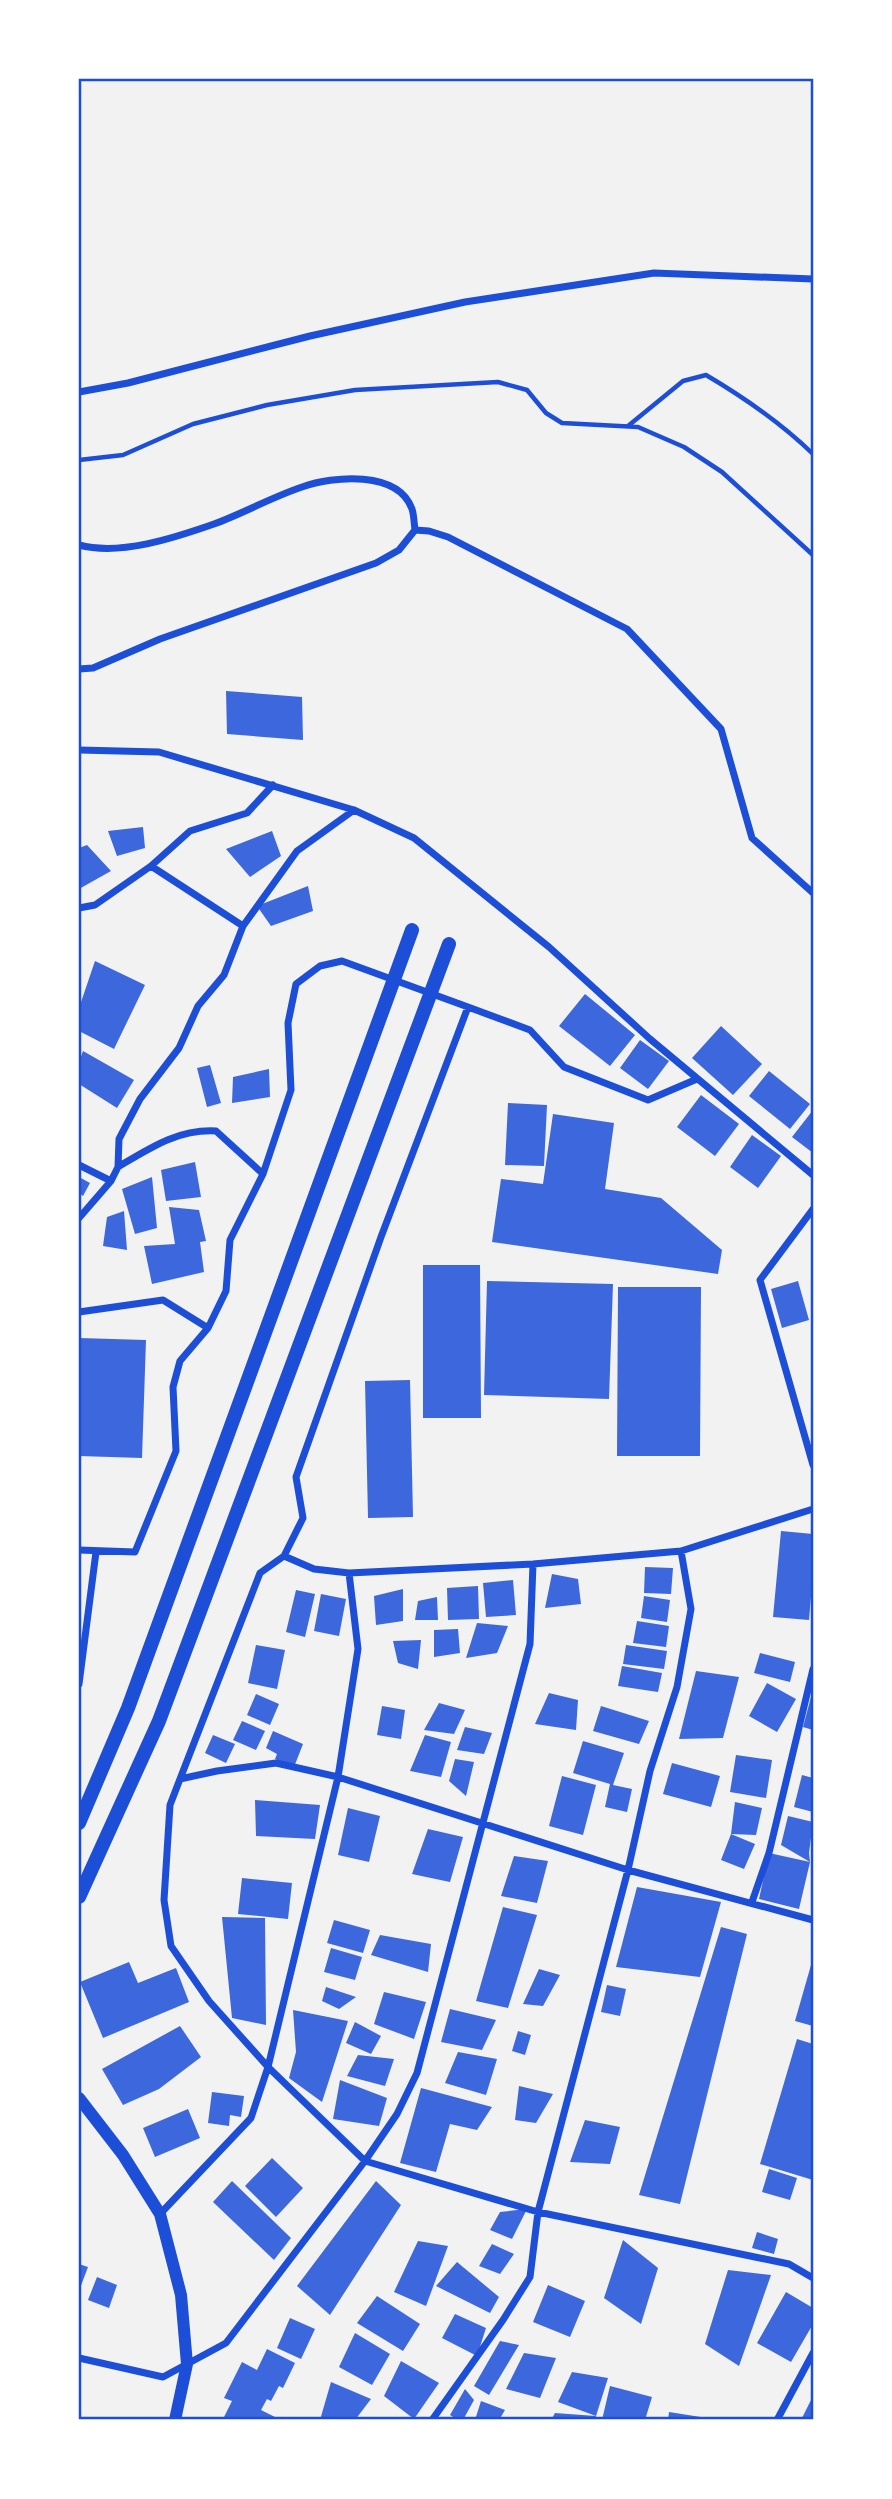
<svg xmlns="http://www.w3.org/2000/svg" width="892" height="2499" font-family="'PT Sans',sans-serif">
  <style>
    .building { fill: #3d67dc }
    .lines { fill: none; stroke-linecap: round; stroke-linejoin: round }
    .path { stroke: #1d4ed8; stroke-width: 4.5 }
    .minor { stroke: #1d4ed8; stroke-width: 7 }
    .tertiary { stroke: #1d4ed8; stroke-width: 12 }
    .secondary { stroke: #1d4ed8; stroke-width: 14 }
    .neatline { fill: none; stroke: #1d4ed8; stroke-width: 2.5 }
  </style>
  <rect width="100%" height="100%" fill="#f2f2f2"/>
  <!-- building -->
  <path class="building" d="M226 691 302 697 303 740 227 734Z
    M143 827 145 848 117 856 108 831Z
    M272 831 281 856 250 877 226 849Z
    M87 845 111 871 79 889V848Z
    M308 886 313 911 271 926 257 906Z
    M95 961 145 985 114 1049 79 1031V1008Z
    M585 994 635 1035 610 1066 559 1026Z
    M721 1026 762 1064 733 1095 692 1058Z
    M640 1040 669 1061 648 1089 620 1068Z
    M83 1051 134 1080 117 1108 79 1084V1062Z
    M210 1065 221 1103 207 1107 197 1068Z
    M269 1069 270 1097 232 1103 233 1077Z
    M769 1071 810 1104 790 1129 749 1096Z
    M701 1095 739 1124 715 1156 677 1127Z
    M508 1103 547 1105 544 1166 505 1165Z
    M813 1110V1153L792 1137Z
    M553 1114 614 1123 605 1189 661 1198 722 1250 718 1274 492 1242 501 1179 543 1184Z
    M752 1135 781 1156 758 1188 730 1167Z
    M195 1162 201 1197 166 1201 161 1170Z
    M79 1177 90 1183 83 1196 79 1193Z
    M152 1177 157 1228 135 1234 122 1189Z
    M169 1207 199 1210 206 1241 200 1242 204 1272 152 1284 144 1246 175 1244Z
    M124 1211 127 1250 103 1246 107 1217Z
    M423 1265H480L481 1418H423Z
    M487 1281 613 1284 609 1399 484 1395Z
    M798 1281 809 1320 782 1328 771 1289Z
    M618 1287H701L700 1456H617Z
    M79 1338 146 1340 142 1458 79 1456Z
    M410 1380 413 1517 368 1518 365 1381Z
    M781 1531 813 1534V1573L809 1620 773 1617Z
    M645 1567 673 1568 671 1594 644 1593Z
    M552 1574 578 1579 581 1604 545 1608Z
    M513 1580 516 1615 486 1617 483 1583Z
    M478 1586 479 1619 448 1620 447 1588Z
    M403 1589V1621L376 1625 374 1596Z
    M296 1590 315 1594 305 1637 286 1632Z
    M321 1594 346 1599 339 1636 314 1631Z
    M644 1596 670 1600 667 1622 641 1618Z
    M437 1597 438 1620H415L418 1601Z
    M637 1621 669 1626 666 1647 633 1643Z
    M477 1623 508 1626 497 1653 466 1658Z
    M458 1629 460 1653 434 1657V1630Z
    M421 1640 418 1669 398 1663 393 1641Z
    M256 1645 285 1650 277 1689 248 1683Z
    M626 1645 667 1651 664 1669 623 1664Z
    M760 1653 795 1662 790 1682 754 1673Z
    M622 1666 662 1673 658 1692 618 1686Z
    M696 1671 739 1677 723 1738 679 1739Z
    M767 1683 796 1699 777 1732 749 1716Z
    M549 1693 578 1700 576 1730 535 1724Z
    M812 1693H813V1730L803 1727Z
    M256 1694 279 1704 270 1725 247 1715Z
    M439 1703 465 1710 454 1734 424 1730Z
    M382 1706 405 1710 401 1739 377 1735Z
    M601 1706 649 1721 639 1744 593 1731Z
    M242 1721 265 1731 256 1750 233 1740Z
    M465 1727 492 1733 484 1754 457 1750Z
    M273 1731 303 1744 294 1767 275 1759 277 1754 266 1748Z
    M213 1735 235 1744 226 1763 205 1753Z
    M425 1735 451 1742 441 1777 410 1771Z
    M583 1741 624 1753 613 1785 632 1789 627 1812 605 1807 610 1784 573 1773Z
    M736 1755 772 1760 766 1798 730 1792Z
    M455 1759 474 1762 466 1796 449 1781Z
    M672 1763 720 1776 711 1807 663 1794Z
    M802 1775 813 1778V1812L794 1807Z
    M562 1776 596 1785 583 1835 549 1826Z
    M255 1800 320 1805 315 1839 256 1836Z
    M735 1802 762 1808 756 1835 731 1834 755 1844 744 1869 721 1860 731 1834Z
    M348 1808 380 1816 369 1862 338 1855Z
    M788 1816 813 1822 809 1853 810 1862 781 1845Z
    M428 1829 463 1837 450 1882 412 1874Z
    M769 1853 810 1862 799 1909 759 1899Z
    M514 1856 548 1861 537 1903 501 1896Z
    M242 1878 292 1883 288 1919 238 1914Z
    M637 1887 721 1902 700 1977 616 1967Z
    M503 1907 537 1915 508 2008 476 2001Z
    M222 1917 265 1918 266 2025 232 2018Z
    M334 1920 370 1930 363 1953 327 1943Z
    M721 1927 747 1934 680 2204 639 2195Z
    M380 1935 431 1944 428 1972 371 1955Z
    M331 1948 362 1957 355 1980 324 1972Z
    M813 1958V2026L795 2021Z
    M129 1962 138 1983 176 1968 189 2002 103 2038 80 1982Z
    M539 1969 560 1975 543 2006 523 2004Z
    M607 1985 626 1989 620 2016 601 2012Z
    M326 1987 356 1997 339 2009 322 2001Z
    M384 1992 426 2002 414 2039 374 2024Z
    M450 2009 496 2020 482 2050 441 2042Z
    M293 2010 348 2021 322 2102 289 2078 296 2052Z
    M355 2022 381 2036 371 2054 346 2043Z
    M180 2026 201 2057 159 2089 123 2105 102 2069Z
    M518 2031 531 2035 525 2055 512 2051Z
    M797 2039 813 2044V2180L760 2164Z
    M458 2052 497 2059 486 2095 445 2083Z
    M358 2055 394 2059 385 2086 347 2076Z
    M340 2080 387 2098 379 2126 333 2119Z
    M519 2086 553 2094 536 2123 515 2120Z
    M421 2088 492 2107 477 2130 450 2124 436 2172 400 2163Z
    M212 2092 244 2096 241 2117 230 2115 229 2126 208 2123Z
    M188 2109 200 2138 155 2157 143 2128Z
    M585 2120 620 2127 610 2164 570 2162Z
    M272 2158 303 2188 276 2217 245 2186Z
    M769 2169 797 2178 790 2200 762 2192Z
    M232 2181 291 2238 274 2260 213 2202Z
    M376 2181 401 2205 330 2315 297 2286Z
    M527 2209 512 2239 490 2230 500 2212Z
    M757 2232 778 2239 774 2254 752 2248Z
    M623 2240 658 2268 641 2324 604 2298Z
    M418 2241 448 2246 426 2306 394 2292Z
    M492 2244 514 2254 500 2274 479 2266Z
    M457 2262 499 2297 490 2313 436 2286Z
    M79 2264 88 2267 79 2291Z
    M728 2270 771 2275 739 2366 705 2344Z
    M97 2277 117 2285 109 2308 88 2300Z
    M548 2285 585 2301 570 2337 533 2322Z
    M786 2292 813 2308V2324L791 2362 757 2343Z
    M377 2296 420 2324 403 2351 357 2323Z
    M455 2314 486 2328 477 2356 442 2338Z
    M290 2318 315 2329 301 2359 277 2348Z
    M355 2333 390 2354 372 2385 339 2367Z
    M500 2341 519 2345 489 2395 474 2386Z
    M267 2349 295 2363 283 2388 279 2386 271 2401 267 2399 261 2410 275 2417 273 2420 223 2419 232 2401 224 2398 242 2362 257 2370Z
    M524 2353 556 2358 540 2398 506 2389Z
    M401 2361 439 2383 414 2419 384 2396Z
    M572 2372 608 2378 596 2416 595 2420H551L555 2413 596 2416 558 2402Z
    M331 2382 371 2399 355 2420H320Z
    M610 2386 652 2397 645 2420H602Z
    M465 2389 474 2400 463 2420H458L450 2415Z
    M813 2396V2420H801Z
    M481 2401 505 2410 499 2420H475Z
    M669 2412 707 2418 705 2420H668Z"/>
  <g class="lines">
    <!-- path -->
    <path class="path" d="M628 426 683 381 706 375C745 398 780 422 813 454
      M79 460 123 455 193 424 267 405 355 390 498 382 527 390 546 413 562 423 638 427 684 447 722 472 813 555"/>
    <!-- minor -->
    <path class="minor" d="M79 392 128 383 310 336 465 302 654 273 813 279
      M415 530 429 531 448 537 627 629 721 729 752 838 813 893
      M79 545C120 556 174 538 214 524 244 513 272 497 302 487 333 476 398 470 412 509 414 515 414 523 415 530L399 550 376 563 160 639 93 668 79 669
      M79 750 159 752 354 810 414 838 549 947 650 1039 813 1175
      M151 866 243 926
      M79 908 95 905 151 866 190 831 247 813 273 785
      M697 1079 648 1100 564 1067 530 1030 468 1007 381 1237 296 1477 303 1518 284 1556 260 1573 180 1779 217 1771 276 1763 338 1777 628 1870 813 1920
      M79 1165 111 1181
      M118 1167C150 1148 178 1129 216 1131L263 1174 291 1090 288 1023 296 984 320 966 342 961 468 1007
      M813 1209 760 1280 813 1465
      M79 1218 111 1181 118 1167 119 1139 140 1099 179 1048 198 1006 224 975 243 926 297 851 354 810
      M79 1312 163 1300 208 1328
      M79 1550 135 1552 176 1451 173 1387 180 1361 208 1328 226 1291 230 1240 263 1174
      M284 1556 314 1569 349 1573 533 1564 681 1551 813 1509
      M79 1684 96 1552
      M180 1779 170 1805 164 1900 171 1946 209 2001 268 2067 365 2161 538 2212 789 2264 813 2278
      M752 1902 769 1853 813 1669
      M160 2214 251 2118 268 2067 338 1777 358 1649 349 1573
      M79 2358 163 2377 226 2343 365 2161 397 2114 417 2073 530 1644 533 1564
      M432 2420 503 2320 530 2277 538 2212 628 1870 650 1771 677 1687 691 1609 681 1551
      M777 2420 813 2353"/>
    <!-- tertiary -->
    <path class="tertiary" d="M79 2098 123 2155 160 2214 181 2295 187 2364 175 2420"/>
    <!-- secondary -->
    <path class="secondary" d="M79 1823 128 1708 412 930
      M79 1897 159 1721 449 944"/>
  </g>
  <!-- border -->
  <rect width="892" height="2499" fill="none" stroke="#ffffff" stroke-width="161"/>
  <rect x="80" y="80" width="732" height="2338" class="neatline"/>
</svg>
